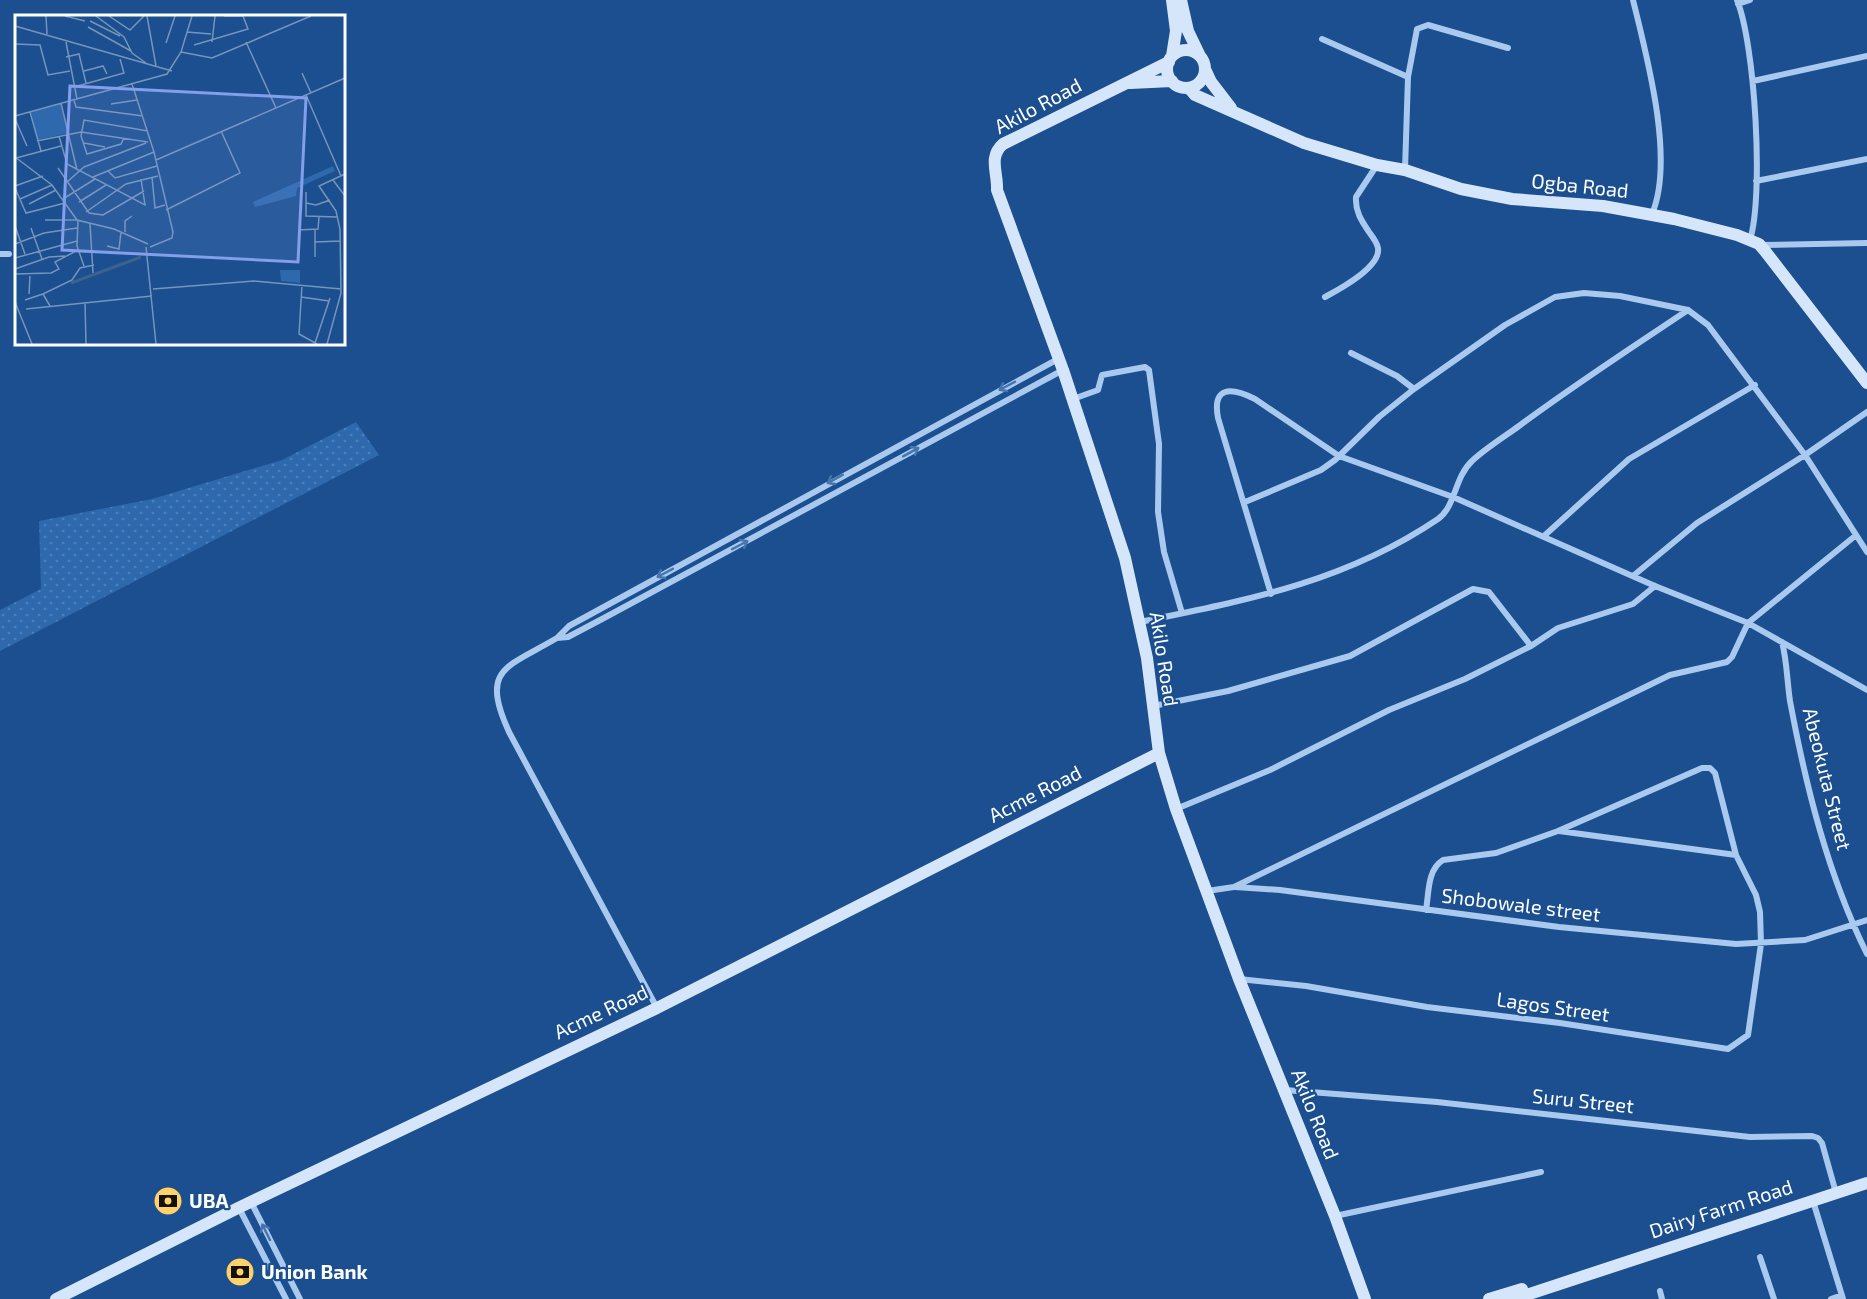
<svg xmlns="http://www.w3.org/2000/svg" width="1867" height="1299" font-family="'Exo 2',sans-serif">
  <style>
    .grass { fill: url(#grass-dots) }
    .lines { fill: none; stroke-linecap: round; stroke-linejoin: round }
    .street { stroke: #a9c9ee; stroke-width: 6 }
    .secondary { stroke: #d6e6fa; stroke-width: 12 }
    .oneway { stroke: #4674ac }
    .labels { text-anchor: middle; stroke-width: 4.5; stroke-linejoin: round; paint-order: stroke }
    .street-label { font-size: 20px; fill: #fff; stroke: #1b4f8f }
    .poi-label { font-size: 20px; font-weight: bold; fill: #fff; stroke: #1b4f8f; text-anchor: start }
    .inset-river { fill: none; stroke: #3c6290; stroke-width: 3 }
    .inset-road { fill: none; stroke: #7695bc; stroke-width: 1.5 }
    .view { fill: #839eea; fill-opacity: 0.15; stroke: #839eea; stroke-width: 3 }
    .inset-edge { fill: none; stroke: #fff; stroke-width: 3 }
  </style>
  <defs>
    <pattern id="grass-dots" width="8" height="8" patternUnits="userSpaceOnUse" patternTransform="scale(1.5)"><rect width="8" height="8" fill="#2e69ad"/><path d="M2 2h.1M6 6h.1" fill="none" stroke="#4d80b9" stroke-width="1.8" stroke-linecap="round"/></pattern>
  </defs>
  <rect width="100%" height="100%" fill="#1b4f8f"/>
  <!-- grass -->
  <path class="grass" d="M356 422 379 455 0 651V610L41 589 39 521 152 499 282 460Z"/>
  <g class="lines">
    <!-- street -->
    <path class="street" d="M1633 0C1647 57 1675 160 1652 214
      M1737 0C1755 44 1764 195 1750 240
      M1738 4 1750 0
      M1322 39 1408 77
      M1753 81 1867 56
      M1405 170 1408 77 1417 29 1428 25 1508 48
      M1756 181 1867 159
      M1763 245 1867 243
      M0 254H9
      M1325 297C1340 289 1381 267 1378 248 1377 242 1372 236 1369 232 1361 220 1355 211 1356 197L1377 165
      M1351 353 1397 376 1414 389
      M1073 399 1098 390 1102 375 1145 367 1149 370 1159 444 1158 512 1164 552 1182 613
      M1245 502 1321 470 1335 460 1379 417 1414 389 1505 325 1555 297 1584 293 1620 296 1688 310 1708 325 1805 455 1867 552
      M1544 536 1629 459 1755 385
      M1633 576 1697 523 1805 455 1867 412
      M1271 594 1218 418C1212 386 1231 387 1255 399L1339 456 1453 497 1655 586 1748 623 1867 690
      M1140 622C1248 600 1345 582 1438 519 1456 506 1454 478 1472 461 1486 448 1504 437 1519 426 1574 385 1631 348 1688 310
      M557 638 569 626 1058 359
      M1782 642C1787 661 1787 681 1790 701 1806 787 1828 875 1867 954
      M1153 706 1228 691 1350 656 1473 589 1489 592 1531 646
      M1176 809 1270 770 1389 710 1465 679 1531 646 1558 628 1633 604 1655 586
      M1559 831 1736 855
      M1235 887 1280 890 1559 927 1736 944 1805 940 1867 920
      M1207 891 1234 887 1670 675 1727 662 1732 657 1748 623 1855 536
      M1239 979 1306 986 1427 1007 1560 1023 1728 1049 1748 1035 1761 944 1760 912 1756 895 1736 855 1715 773 1710 768H1702L1558 831 1496 853 1443 860C1427 870 1429 893 1426 910
      M657 1008 509 732C480 668 506 668 557 638L568 637 604 618 1063 370
      M1285 1090 1437 1102 1750 1137 1812 1136 1818 1138 1822 1143 1836 1193
      M1813 1201 1843 1299
      M251 1202 300 1299
      M239 1208 286 1299
      M1335 1216 1541 1172
      M1760 1257 1774 1299
      M1660 1291 1662 1299
      M1831 1299 1842 1295"/>
    <!-- secondary -->
    <path class="secondary" d="M1172 0 1176 31 1172 56
      M1181 0 1188 31 1200 56
      M1167 69a19 19 0 1 1 38 0a19 19 0 1 1-38 0Z
      M1169 62 1003 144C988 157 998 173 997 190L1063 370 1125 558 1147 658 1159 753 1176 809 1239 979 1335 1216 1365 1299
      M1205 69 1211 82 1231 108
      M1130 83 1172 81
      M1189 88 1195 95 1304 143 1377 165 1405 170 1461 189 1512 199 1603 206 1674 219 1737 235 1759 244 1765 251 1867 383
      M56 1299 238 1208 657 1008 1159 753
      M1489 1299 1522 1289
      M1514 1299 1867 1183"/>
  </g>
  <!-- one-way arrows -->
  <defs><path id="oneway-shaft" d="M-6 0H5M1.5-3L5.5 0L1.5 3" fill="none" stroke-width="1.6" stroke-linecap="round" stroke-linejoin="round" transform="scale(1.5)"/></defs>
  <g class="oneway">
    <use href="#oneway-shaft" transform="translate(1007 386) rotate(152)"/>
    <use href="#oneway-shaft" transform="translate(911 452) rotate(-29)"/>
    <use href="#oneway-shaft" transform="translate(835 479) rotate(151)"/>
    <use href="#oneway-shaft" transform="translate(740 545) rotate(-28)"/>
    <use href="#oneway-shaft" transform="translate(665 573) rotate(152)"/>
    <use href="#oneway-shaft" transform="translate(266 1232) rotate(-116)"/>
  </g>
  <!-- icons -->
  <defs>
    <g id="bank-disc" transform="scale(1.5)"><circle r="9.5" fill="#ffd166" stroke="#1b4f8f"/><path d="M-6-4H6V4H-6ZM0-2.3a2.3 2.3 0 1 0 0 4.6a2.3 2.3 0 1 0 0-4.6Z" fill="#111"/></g>
  </defs>
  <g fill-rule="evenodd">
    <use href="#bank-disc" x="168" y="1201"/>
    <use href="#bank-disc" x="240" y="1272"/>
  </g>
  <g class="labels">
    <!-- street labels -->
    <g class="street-label">
      <text transform="translate(1038 106) rotate(-28)" y="7">Akilo Road</text>
      <text transform="translate(1580 186) rotate(6)" y="7">Ogba Road</text>
      <text transform="translate(1164 659) rotate(81)" y="7">Akilo Road</text>
      <text transform="translate(1827 779) rotate(76)" y="7">Abeokuta Street</text>
      <text transform="translate(1035 794) rotate(-27)" y="7">Acme Road</text>
      <text transform="translate(1521 905) rotate(7)" y="7">Shobowale street</text>
      <text transform="translate(1553 1007) rotate(8)" y="7">Lagos Street</text>
      <text transform="translate(601 1012) rotate(-25)" y="7">Acme Road</text>
      <text transform="translate(1583 1101) rotate(6)" y="7">Suru Street</text>
      <text transform="translate(1315 1114) rotate(68)" y="7">Akilo Road</text>
      <text transform="translate(1721 1209) rotate(-18)" y="7">Dairy Farm Road</text>
    </g>
    <!-- poi labels -->
    <g class="poi-label">
      <text x="189" y="1208">UBA</text>
      <text x="261" y="1279">Union Bank</text>
    </g>
  </g>
  <!-- overview -->
  <g transform="translate(15 15)">
    <rect width="330" height="330" fill="#1b4f8f"/>
    <path d="M318 151 320 156 282 173 281 181 240 192 238 187ZM265 255H285V268L266 266Z" fill="#2e69ad"/>
    <path d="M46 89 53 118 23 125 16 97Z" fill="#2e69ad"/>
    <path class="inset-river" d="M56 268 126 242"/>
    <path class="inset-road" d="M31 1 32 19M50 1 70 6M81 1 109 22 117 38 131 48M94 1 115 15 129 1M132 1 141 51M209 1H228M75 6 105 21M0 11 157 56M73 12 116 36M172 17 196 19M51 27 62 84M197 27 200 1M231 27 261 93M151 28 160 1M0 29 25 30 33 60 55 56M179 30 233 14 228 1M166 37 197 43 296 1M51 42 64 39 71 68M69 56 88 51 92 59M287 58 296 78M117 69 139 137 158 217 157 223 135 232M59 72 109 58 105 44M291 80 326 161M59 85 61 92 128 101M46 88 62 155M96 89 122 85M15 97 26 136M0 101 152 59 166 37 177 1M0 104 12 131M44 121 52 149 130 190 126 164M109 123 106 129 72 139 66 121 69 105 133 116M22 126 66 117 133 127M69 128 90 132M0 142 37 170 62 205 99 214 133 229M1 143 46 131M141 145 330 63M43 153 74 198 88 200 129 176M93 156 100 163 142 151M78 162 139 137M137 162 140 193 150 190M318 165 330 181M52 167 69 152 131 128M0 171 28 161M0 173 11 198 50 188M291 177V201L322 202M5 184 37 170M48 184 80 164M64 187 91 170M291 188 301 190 315 185M14 189 41 175M151 195 225 158 206 116M71 197 111 169 143 161M30 205H62M63 206 62 231 69 251M75 209 78 258M0 211 10 239M16 213 27 244M283 215 303 214 304 202M110 217V206L117 201M300 227 325 226M0 229 29 218 62 213M92 231 104 234 106 217M131 232 141 329M300 242V215M0 243 62 226M0 254 34 242 50 241M0 259 36 258 44 254 40 247 63 235M287 270 284 319 302 329M138 274 239 266 326 274M14 279 15 261M28 279 57 265 65 253 79 250M286 282 314 286M10 285 28 279 35 291M0 287 17 329M70 287 71 329M11 294 137 281M300 328 315 283M312 329 326 278 325 214 321 196 304 171 330 159"/>
    <path class="view" d="M55 71 291 83 283 247 47 235Z"/>
    <rect width="330" height="330" class="inset-edge"/>
  </g>
</svg>
